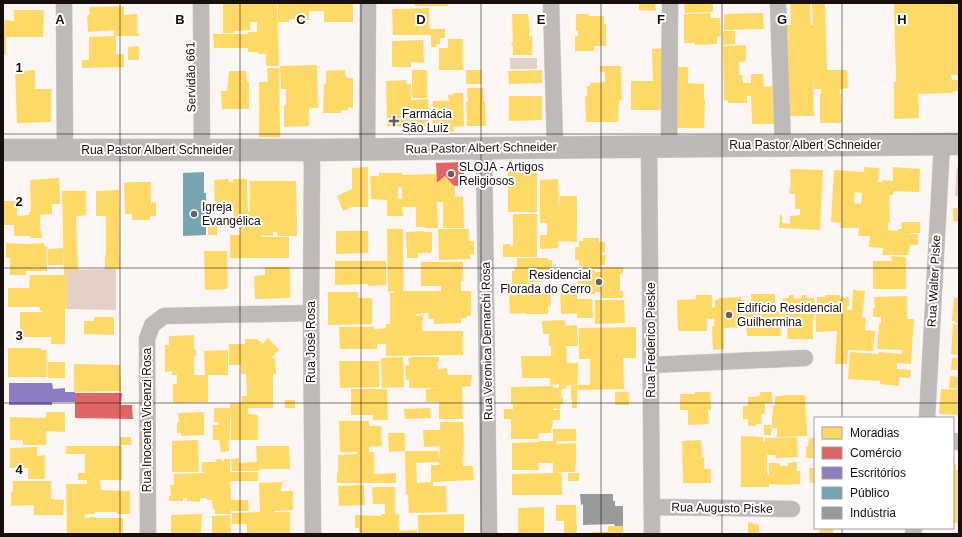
<svg xmlns="http://www.w3.org/2000/svg" width="962" height="537" font-family="Helvetica,sans-serif">
  <style>
    .homes { fill: #ffd966; fill-rule: evenodd }
    .shops { fill: #e06666 }
    .offices { fill: #8e7cc3 }
    .public { fill: #76a5af }
    .industry { fill: #999 }
    .building { fill: #e4d0c7 }
    .lines { fill: none; stroke-linecap: round; stroke-linejoin: round }
    .street-casing { stroke: #d6d2d0; stroke-width: 17 }
    .secondary-casing { stroke: #d6d2d0; stroke-width: 23 }
    .street { stroke: #bdbab8; stroke-width: 16 }
    .secondary { stroke: #bcb9b6; stroke-width: 22 }
    .grid { fill: none; stroke: #160f0d; stroke-width: 1; stroke-opacity: 0.55 }
    .poi-dot { fill: #66605e; stroke: #fff; stroke-width: 1.5 }
    .labels { text-anchor: middle; stroke-width: 4; stroke-linejoin: round; paint-order: stroke }
    .street-label { font-size: 12px; fill: #160f0d; stroke: #fff }
    .poi-label { font-size: 12px; fill: #160f0d; stroke: #fff; text-anchor: start }
    .grid-label { font-size: 13px; text-anchor: middle; font-weight: bold; fill: #160f0d; stroke: #fff; stroke-width: 4; stroke-linejoin: round; paint-order: stroke }
  </style>
  <rect width="100%" height="100%" fill="#fbf6f4"/>
  <!-- homes -->
  <path class="homes" d="M223 3H277L279 66H266V54H258V52H248V48H214L213 34H248V32H257V22H250V30L234 31V33H223Z
    M278 3H353V22H324V11H309V20L289 19V22H278Z
    M415 3H448V6H415Z
    M639 3H655L656 11 639 10Z
    M684 3H713V12L685 13Z
    M790 3H810L811 25H813L812 3H825L827 70H847L848 88 840 89V94H841L842 123H820V94H821V89H814V81H813L814 116H786L787 25H791Z
    M894 3H959V75H951V78H952V80H959V91H953V93L918 94 919 118 894 119V82H896Z
    M124 6V15L137 14V33H139V36H116V54H124V67L82 68V60H89V37L114 36V30L88 32 87 16 90 14 89 7Z
    M429 8 430 29H445V38H440V44H437L436 47H431V35H393L392 9Z
    M14 10H44L43 37H6V55H3V20L14 21Z
    M710 13 711 18H720L721 36 717 37V44L695 45V43H684V14Z
    M763 13 764 29 724 30V14Z
    M512 14H528L530 33H529V36H532V55H513V46H512L511 43H513Z
    M576 14H588L589 16H604V24H606V46H594V51H575V36H578V31H576Z
    M723 31H735V44L723 45Z
    M448 39H463V70H439V48H448Z
    M423 40 424 63 411 62V67H392V41Z
    M746 45V61L739 62V75H743V83H751V74H763L764 87 775 86 777 124H752L751 96H747V103H728V101L724 100 723 46Z
    M139 46V60H128V47Z
    M667 48 662 110H631V81H653L652 49Z
    M317 65 318 108H309V126L284 127V105H286V89H281L280 66Z
    M600 66H621L622 100H619L618 122H586L585 97 587 96V86H590V83L605 82V72H600Z
    M675 67H688V83L704 84V100H705L704 128H676Z
    M267 68H279L280 137H259V82H268Z
    M35 70V89H51V122L17 123 15 71Z
    M345 70 346 78H353V108L348 107V110H341V113H323L324 84H326V71Z
    M412 70H427V98H412Z
    M466 70H482V84H466Z
    M542 70V83L509 84 508 71Z
    M229 71H246L247 82H249V109H222L221 91H227Z
    M406 80V84H411V100L428 99V127L387 126 386 81Z
    M467 88H483L484 102H485L486 126H467L466 102H468Z
    M453 93H463L464 126 453 127 454 132H432L433 101H449L448 95H453Z
    M509 96H542V120L509 121Z
    M368 167V207H352L343 211 337 196 352 189V168Z
    M864 167 879 168 878 182H883V180L893 181V167L920 169 919 192 895 191H894L893 195H889L890 222H888V230L897 231 898 229H902L901 222H920V233H910V235H911V234H918V245H910L908 255H882L883 248 869 247 870 236H858L859 228H840L841 223 831 222 834 170 864 172ZM855 192 862 193 861 204 854 203Z
    M790 169 823 170 820 230 779 228 780 215H782V223L790 224V216L800 215V209H795V194H789L791 182Z
    M508 171H537V212H508Z
    M379 173H402V175L437 174V182H438L445 176 453 185 455 186V197L463 196 464 228H443V202H437L438 228H425V227H416V207H402L403 216H387V200L371 199 370 176H379ZM398 187H402V199H398Z
    M59 178 60 204H52V214L40 215V231H41L42 238H30V236H14V225H3V201H17V216L29 215V231V212H31L30 180Z
    M228 179 229 182H233V179H247L248 212H250V181H296L297 236H278L277 232H273V236L262 235V237H289V258H230V235H240V221H239L238 224H234L233 206H215L214 180Z
    M558 179 559 205H560V196H577V242L558 241V248L540 249V235H547V223H540V180Z
    M132 182H151V203L156 202V216H150V220H132V214H125L124 183Z
    M119 190 120 269 105 270V255H106V216H96V191Z
    M62 191H86V215L76 216 78 270H67V309H65V344H51V337H20V312H42V311H40V307H8V288H29L30 275H64Z
    M953 208H959V222L953 221Z
    M513 214H537V257H503V244H510V247L513 245Z
    M217 223V235H208V224Z
    M387 229H403V291H441V286H421V262H463V281H461V291H471V316H467V318H461V323L434 324V319H429L428 313 416 314V316L423 315V320L422 321V331H463V355L386 356V344H377V349H340L339 327H374V329L386 328V324H390V293L395 292V291L388 292Z
    M438 229H469V241H474V254H470V259L439 260Z
    M336 231H368V253L336 254Z
    M424 231V232H432V250L431 251V253H418V258H407L406 232Z
    M583 238H599V242H605V252H602V255H606L605 265H600V269H583V266H579V260H575V247H579V241H583Z
    M6 243 28 244 44 243 45 247H47V271H26V275H10V258H6Z
    M63 248V265H48V249Z
    M204 251H227V289L205 290Z
    M891 256 906 257V289H873V261H892Z
    M517 258H548V260H552L553 275 549 276 548 278H542V282H529V284H512V271H515L514 267H517Z
    M335 261H386V285L368 286V284L335 285Z
    M265 267H290V298L255 299 254 276 265 275Z
    M601 267H623V274H620V291H623V298H601V292H595V294H589V291H581V289H578V275H581V273H589L588 270H595V272H601Z
    M560 284 577 285V299H592L593 318H577V313L561 314Z
    M550 290 551 307 548 306V314H526V313L510 314 509 291Z
    M853 290 865 291 862 317 866 318 865 330 875 331 873 351 848 350 847 364H835L837 331 816 332V310H818V306H817V297H825V295H840V298L849 297V306H847V310H852Z
    M328 292H358V298H372V324L328 325Z
    M751 294H775L776 311H781V301H783V298H789V295H794V299L802 298V295H807V298H814V301H815V315H814V320H813V339H787L788 320H783V315L781 316V336H747L746 327 724 328V349L713 350 712 326H714V319H707V331H678L677 300 696 299V295H712V308L715 307V300H719V298L741 297V300H745V307H746L747 311H751Z
    M907 296V319H914L911 364 897 363V369L911 370 910 378 899 377V386L880 384V381L848 379 850 352 879 354V352L902 354V350L877 349 879 323H881V317H873V308H875L874 297Z
    M954 298H959V324L955 323V321H952Z
    M595 300H624L625 323 595 324Z
    M94 317H114V335L84 334V321H94Z
    M565 320V326L577 325 578 346H566L567 363H578L577 408H572V399H571V385H567L566 389H562L561 398H563V404H560V409L553 408V410H560V420H553L551 433H538L539 439H511V419H504V409H513V404H511V387L553 386V388H559V384L550 385V378H522L521 356H551V346H549V334H543L542 321Z
    M953 324 959 325V355L951 354Z
    M636 327V358H623L624 389 578 390V385H590V359H579V328Z
    M194 335V349H196V356H194V375H205L204 351 228 350V375H208V402L173 403V384H177V375H172V371L165 372V345H169V336Z
    M268 338 279 350 271 358H275L276 374H273V408H248V414L258 415V440H231V417H230V440H229V451L221 452 219 440H213V425H219L218 422H214V408H230V403H240L242 402V396H247L246 374H241V365H229V344H245V339H258V341H261L262 345Z
    M8 348H41V350H47V377H8Z
    M403 357 404 387 382 388 381 358Z
    M411 357H439V361L437 362 438 369 447 368 448 375H472L471 386 462 387 463 419H439V402H426V389L439 388V387L438 388H409V380H406L405 366 409 365 408 358H411Z
    M952 358H959V370H951Z
    M339 361H379V387L340 388Z
    M48 362H65V378H48Z
    M74 364 120 365 121 391 74 392Z
    M950 376 959 377V389L949 388Z
    M351 389H387L388 420H373V415H351Z
    M941 389 959 390V415L941 414 939 413Z
    M615 392H629V405H615Z
    M695 392H710L711 410H708L709 424 688 425V410H680V394H695Z
    M760 392H772V403H765V414H761V424H756V426H748V419H743V406H748V397H756V396H760Z
    M783 395H805L807 436 777 437V428H772V415H773V406H775V396H783Z
    M285 400H295V408H285Z
    M430 408 431 418 405 419 404 409Z
    M46 412H65V432L46 431V445H23V440H10V417L46 418Z
    M204 412V435L181 436V433H177V422H179L178 413Z
    M339 421H369V426H381L382 446 369 447V452H374V474L396 473V483H337V473H338V455L357 454V452H340Z
    M440 422H463L464 451H463V466H473L474 480 433 482V486H446L447 512 409 513 408 495H406L405 451H438L439 460 440 446 424 447 423 430H440ZM439 462V465H431V482L417 483 416 463Z
    M764 425H771V435H764Z
    M553 429H576V441H557V444L576 443V465H575V472H555L561 473 562 495H512V474L553 473V463H538L539 470H512V443L539 442V441H553Z
    M388 433H405V451L389 452Z
    M741 436 763 437V442H765V438L797 437 798 457 776 458 775 455H767V475L769 474V463H779L780 466H788V463L797 462V471H800V484L783 485 769 484V487H741Z
    M120 437H131V445H120Z
    M809 438H815V458H806V446H808Z
    M198 440 199 472H172V441Z
    M701 440 702 458H704V469H711V483H683L682 441Z
    M66 446H122V480H100L101 490H99L130 491V514H117V512H95V514H85V519L91 517H96V518H123V534H67L66 484H87V480H78V473H85V454H66Z
    M256 446H289L290 469H260L259 471H232L231 459 239 458V463L257 462Z
    M37 447V456L45 455V479H28V468H10V448Z
    M216 459H222V462L224 461V459H230V472H258V481H230L231 500H248L249 511H231V514H215V509H213L212 500H207V498H200V502L187 501V498H183V501H169V496H171L170 485H174V474L204 473V472H202V462H216Z
    M953 464H956V470H959V523H953Z
    M809 468H815V483H810Z
    M568 473H579V481H568Z
    M13 481H51V499L64 500 63 515H34V505L11 506V492L13 491Z
    M282 482 281 491H293V510L274 511V512H290V534H247V524H232V513L260 512 259 483Z
    M364 485 365 505 339 506 338 486Z
    M372 487H395V514H399V531L417 530V534H359V528H355V515L381 516V514H385V504H373Z
    M556 505H576L577 534H564V521H556Z
    M544 507V534H518V508Z
    M202 514 201 534H171V515Z
    M464 514V534H418V515Z
    M230 515 231 534H212V516Z
    M748 522 759 525V534H748Z
    M608 526H623V534H592V532H608Z
    M820 528H834L833 534H819Z"/>
  <!-- shops -->
  <path class="shops" d="M463 162 464 173 463 185 455 186 453 185 445 176 438 182H437L436 163Z
    M75 393H122L121 405H132L133 419 75 418Z"/>
  <!-- offices -->
  <path class="offices" d="M9 383H52L53 389 65 388V392H75V402H52V405H9Z"/>
  <!-- public -->
  <path class="public" d="M204 172V193H206V235L183 236V173Z"/>
  <!-- industry -->
  <path class="industry" d="M580 494H613V501H615V506H623V526H615L614 524 583 525V504L581 505Z"/>
  <!-- building -->
  <path class="building" d="M510 58H537V69H510Z
    M957 167H959V196H955Z
    M116 269V310L67 309V270Z"/>
  <g class="lines">
    <!-- street casing -->
    <g class="street-casing">
      <path id="street" d="M64 3 65 150
        M201 3 202 151
        M551 3 555 147
        M778 3 783 146
        M669 146 670 3
        M649 147 652 534
        M367 149 368 3
        M484 149 489 534
        M311 150 312 167 311 313 313 534
        M651 365 805 358
        M927 418 942 144
        M953 441 959 442
        M652 507 792 509
        M148 534 147 339 152 325 164 316 311 313
        M913 534 914 528"/>
    </g>
    <!-- secondary casing -->
    <g class="secondary-casing">
      <path id="secondary" d="M3 150H311L717 146 959 144"/>
    </g>
    <!-- street -->
    <use href="#street" class="street"/>
    <!-- secondary -->
    <use href="#secondary" class="secondary"/>
  </g>
  <!-- grid -->
  <path class="grid" d="M120 3V534M240 3V534M361 3V534M481 3V534M601 3V534M722 3V534M842 3V418M3 134H959M3 268H959M3 403H959M842 528V534"/>
  <!-- markers -->
  <g class="poi-dot">
    <path d="M392 115h4v4h4v4h-4v4h-4v-4h-4v-4h4z"/>
    <circle cx="451" cy="174" r="4"/>
    <circle cx="194" cy="214" r="4"/>
    <circle cx="599" cy="282" r="4"/>
    <circle cx="729" cy="315" r="4"/>
  </g>
  <g class="labels">
    <!-- street labels -->
    <g class="street-label">
      <text transform="translate(191 77) rotate(-91)" y="4">Servidão 661</text>
      <text x="805" y="149">Rua Pastor Albert Schneider</text>
      <text transform="translate(481 148) rotate(-1)" y="4">Rua Pastor Albert Schneider</text>
      <text x="157" y="154">Rua Pastor Albert Schneider</text>
      <text transform="translate(934 281) rotate(-87)" y="4">Rua Walter Piske</text>
      <text transform="translate(651 340) rotate(-90)" y="4">Rua Frederico Pieske</text>
      <text transform="translate(487 341) rotate(-91)" y="4">Rua Veronica Demarchi Rosa</text>
      <text transform="translate(311 342) rotate(-90)" y="4">Rua José Rosa</text>
      <text transform="translate(147 420) rotate(-90)" y="4">Rua Inocenta Vicenzi Rosa</text>
      <text transform="translate(722 508) rotate(1)" y="4">Rua Augusto Piske</text>
    </g>
    <!-- poi labels -->
    <g class="poi-label">
      <text x="402" y="118">Farmácia<tspan x="402" dy="14">São Luiz</tspan></text>
      <text x="459" y="171">SLOJA - Artigos<tspan x="459" dy="14">Religiosos</tspan></text>
      <text x="202" y="211">Igreja<tspan x="202" dy="14">Evangélica</tspan></text>
      <text x="591" y="279" text-anchor="end">Residencial<tspan x="591" dy="14">Florada do Cerro</tspan></text>
      <text x="737" y="312">Edifício Residencial<tspan x="737" dy="14">Guilhermina</tspan></text>
    </g>
  </g>
  <g class="grid-label">
    <text x="60" y="24">A</text>
    <text x="180" y="24">B</text>
    <text x="301" y="24">C</text>
    <text x="421" y="24">D</text>
    <text x="541" y="24">E</text>
    <text x="661" y="24">F</text>
    <text x="782" y="24">G</text>
    <text x="902" y="24">H</text>
    <text x="19" y="72">1</text>
    <text x="19" y="206">2</text>
    <text x="19" y="340">3</text>
    <text x="19" y="474">4</text>
  </g>
  <!-- border -->
  <rect width="962" height="537" fill="none" stroke="#160f0d" stroke-width="8"/>
  <!-- legend -->
  <rect x="814" y="417" width="140" height="112" fill="#ffffff" stroke="#a29f9e"/>
  <rect x="822" y="427" width="20" height="12" fill="#ffd966" stroke="#a29f9e"/>
  <text x="850" y="437" font-size="12" fill="#160f0d">Moradias</text>
  <rect x="822" y="447" width="20" height="12" fill="#e06666" stroke="#a29f9e"/>
  <text x="850" y="457" font-size="12" fill="#160f0d">Comércio</text>
  <rect x="822" y="467" width="20" height="12" fill="#8e7cc3" stroke="#a29f9e"/>
  <text x="850" y="477" font-size="12" fill="#160f0d">Escritórios</text>
  <rect x="822" y="487" width="20" height="12" fill="#76a5af" stroke="#a29f9e"/>
  <text x="850" y="497" font-size="12" fill="#160f0d">Público</text>
  <rect x="822" y="507" width="20" height="12" fill="#999999" stroke="#a29f9e"/>
  <text x="850" y="517" font-size="12" fill="#160f0d">Indústria</text>
</svg>
